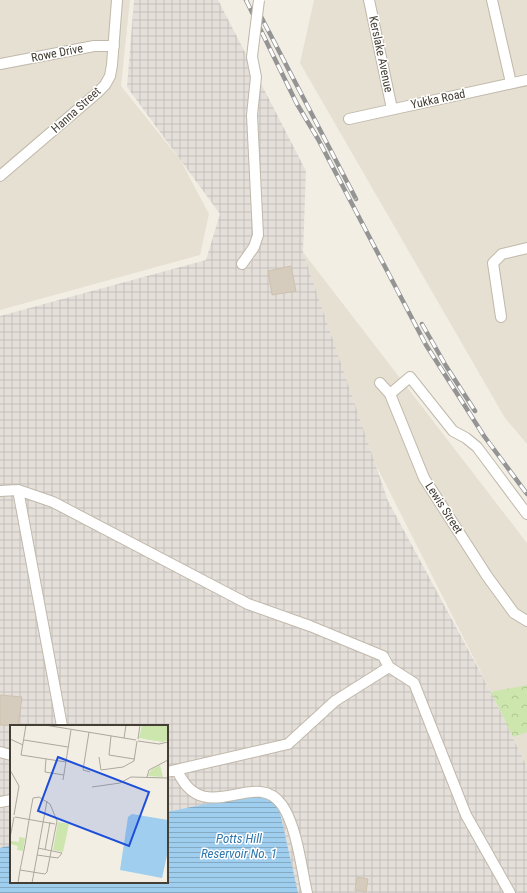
<svg xmlns="http://www.w3.org/2000/svg" width="527" height="893" font-family="'Roboto Condensed',sans-serif">
  <style>
    .residential { fill: #e6e0d2 }
    .industrial { fill: url(#industrial-grid); fill-rule: evenodd }
    .park { fill: url(#park-crowns) }
    .water { fill: url(#water-rules) }
    .building { fill: #d6ccbd; stroke: #cec1ad }
    .lines { fill: none; stroke-linecap: round; stroke-linejoin: round }
    .minor-casing { stroke: #c0b8aa; stroke-width: 12 }
    .minor { stroke: #fff; stroke-width: 10 }
    .rail-casing { stroke: #949494; stroke-width: 4.5 }
    .rail { stroke: #fff; stroke-width: 3; stroke-dasharray: 9; stroke-linecap: butt }
    .minor-bridge-casing { stroke: #c0b8aa; stroke-width: 12; stroke-linecap: butt }
    .minor-bridge { stroke: #fff; stroke-width: 10 }
    .labels { text-anchor: middle; stroke-width: 3; stroke-linejoin: round; paint-order: stroke }
    .street-label { font-size: 12px; fill: #443e34; stroke: #fff }
    .water-label { font-size: 13px; font-style: italic; fill: #3077ad; stroke: #fff }
    .inset-road { fill: none; stroke: #aca89e; stroke-width: 1 }
    .view { fill: #1d4ed8; fill-opacity: 0.15; stroke: #1d4ed8; stroke-width: 2 }
    .inset-edge { fill: none; stroke: #443e34; stroke-width: 2 }
  </style>
  <defs>
    <pattern id="industrial-grid" width="8" height="8" patternUnits="userSpaceOnUse"><rect width="8" height="8" fill="#e4dfd9"/><path d="M0 4h8M4 0v8" fill="none" stroke="#c5c0bb"/></pattern>
    <pattern id="park-crowns" width="20" height="18" patternUnits="userSpaceOnUse"><rect width="20" height="18" fill="#cce6ad"/><path d="M2 6a3 3 0 1 1 6 0M12 15a3 3 0 1 1 6 0" fill="none" stroke="#b0c695"/></pattern>
    <pattern id="water-rules" width="6" height="5" patternUnits="userSpaceOnUse"><rect width="6" height="5" fill="#a0ceef"/><path d="M0 2.5h6" fill="none" stroke="#84a9c2"/></pattern>
  </defs>
  <rect width="100%" height="100%" fill="#f2eee4"/>
  <!-- residential -->
  <path class="residential" d="M0 0H130L121 86 181 161 209 214 200 255 0 310Z
    M314 0H527V444L505 418 300 63Z
    M303 252 527 543V767L491 692 375 463Z"/>
  <!-- industrial -->
  <path class="industrial" d="M134 0H218L306 171 303 252 388 501 491 692 527 767V893H0V316L206 260 220 214 127 87ZM11 726H167V882H11Z"/>
  <!-- park -->
  <path class="park" d="M527 685V732L513 737 491 692Z"/>
  <!-- water -->
  <path class="water" d="M249 795C266 796 272 798 280 813L298 893H0V848L11 845V882H167V812Z"/>
  <!-- building -->
  <path class="building" d="M291 266 296 291 272 295 268 271Z
    M0 695 22 697 18 726 0 725Z
    M357 877 368 879 366 892 355 890Z"/>
  <g class="lines">
    <!-- minor casing -->
    <g class="minor-casing">
      <path id="minor" d="M369 0 392 109
        M492 0 511 83
        M0 64 94 46H114
        M349 119 527 80
        M0 176 97 93 105 85 110 76 112 65 117 0
        M242 264 254 247 258 235 252 115 256 77 252 57 254 40
        M501 317 493 263 502 254 527 248
        M380 383 390 394 424 478 487 576 514 613 527 621
        M390 394 410 377 453 431 466 438 477 447 527 514
        M18 490 62 726
        M0 491 18 490 53 502 248 604 310 626 383 656 389 667
        M0 752 11 755
        M177 770C204 831 255 766 282 805 297 827 301 866 307 893
        M167 772 288 744 335 701 389 667 414 683 466 815 510 893
        M0 802 11 800"/>
    </g>
    <!-- minor -->
    <use href="#minor" class="minor"/>
    <!-- rail casing -->
    <g class="rail-casing">
      <path id="rail" d="M246 0 297 104 318 139 426 345 484 436 527 494
        M256 7 356 199
        M422 324 446 366 475 411"/>
    </g>
    <!-- rail -->
    <use href="#rail" class="rail"/>
    <!-- minor-bridge casing -->
    <g class="minor-bridge-casing">
      <path id="minor-bridge" d="M254 40 259 0"/>
    </g>
    <!-- minor-bridge -->
    <use href="#minor-bridge" class="minor-bridge"/>
  </g>
  <g class="labels">
    <!-- street labels -->
    <g class="street-label">
      <text transform="translate(57 53) rotate(-11)" y="4">Rowe Drive</text>
      <text transform="translate(381 54) rotate(78)" y="4">Kerslake Avenue</text>
      <text transform="translate(438 99) rotate(-12)" y="4">Yukka Road</text>
      <text transform="translate(76 110) rotate(-42)" y="4">Hanna Street</text>
      <text transform="translate(444 508) rotate(57)" y="4">Lewis Street</text>
    </g>
    <!-- water labels -->
    <g class="water-label">
      <text x="239" y="843">Potts Hill<tspan x="239" dy="15">Reservoir No. 1</tspan></text>
    </g>
  </g>
  <!-- overview -->
  <g transform="translate(10 725)">
    <rect width="158" height="158" fill="#f2eee4"/>
    <path d="M132 0H158V14L148 16 129 13Z" fill="#cce6ad"/>
    <path d="M158 11V15L153 17 134 14Z" fill="#cce6ad"/>
    <path d="M150 40 153 52 138 51 141 45ZM48 97 59 99 53 127 43 125ZM9 112 15 113 13 126 7 125 8 121 1 119V116L9 117Z" fill="#cce6ad"/>
    <path d="M122 89 158 95V126L152 153 110 145 118 92Z" fill="#a0ceef"/>
    <path class="inset-road" d="M16 0 11 30 56 37M35 0 126 15M79 7 73 45 80 47M101 11 99 30 124 34M114 13 116 0M0 14 13 20M128 14 130 0M14 15 58 22M128 16 149 19 158 17M89 32 91 45 113 42 124 36 127 16M36 34 35 47 54 50M0 45 9 61 4 90M137 52 139 45 158 35M53 55 61 5M82 62 110 58 121 52 158 53M5 92 45 99M0 113 4 92M35 125 40 97M27 130 48 133 52 128 28 123M8 158 10 145 15 120 19 95 23 73 29 72 40 79 47 96 37 147 35 149 10 145M22 158 37 76"/>
    <path class="view" d="M48 32 139 67 119 121 28 86Z"/>
    <rect width="158" height="158" class="inset-edge"/>
  </g>
</svg>
